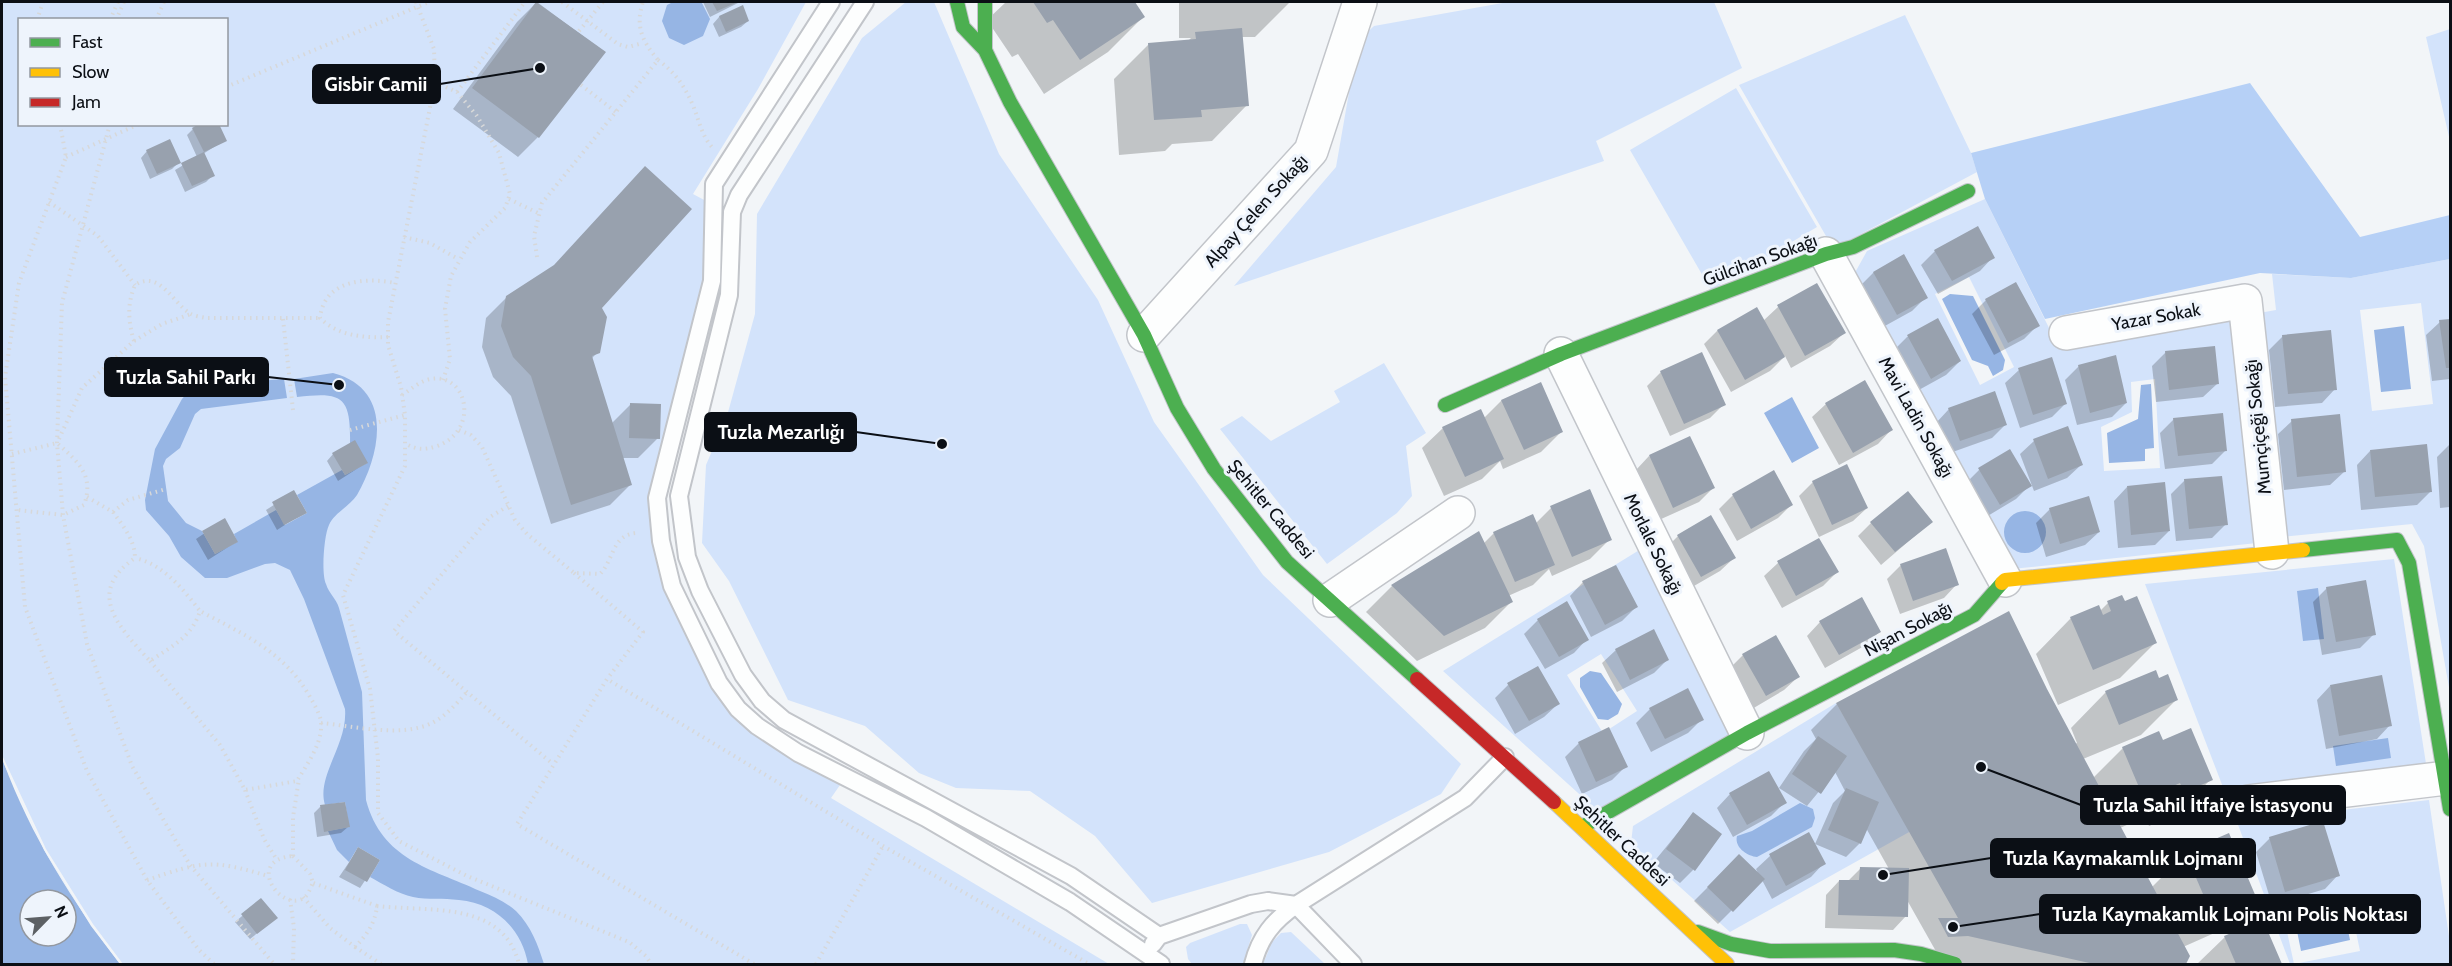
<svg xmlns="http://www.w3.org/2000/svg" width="2452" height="966" font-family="Cabin,sans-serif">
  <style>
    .green { fill: #d3e3fb; fill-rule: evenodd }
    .forest { fill: #b6d0f6 }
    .water { fill: #96b5e4; fill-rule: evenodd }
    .pier { fill: #f2f5f8 }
    .shadow { fill: #0003 }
    .building { fill: #98a1ae }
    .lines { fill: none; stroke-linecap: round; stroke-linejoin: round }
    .lane-casing { stroke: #c2c5ca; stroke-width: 20 }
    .street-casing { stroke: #c2c5ca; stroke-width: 36 }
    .fast-casing { stroke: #c2c5ca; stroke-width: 16 }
    .slow-casing { stroke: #c2c5ca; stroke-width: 16 }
    .jam-casing { stroke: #c2c5ca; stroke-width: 16 }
    .path { stroke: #d7d8d9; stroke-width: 4; stroke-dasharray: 1.5 4.5; stroke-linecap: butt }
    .lane { stroke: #fdfefe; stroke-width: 16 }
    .street { stroke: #fdfefe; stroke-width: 33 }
    .fast { stroke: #4caf50; stroke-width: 14 }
    .slow { stroke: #ffc107; stroke-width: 14 }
    .jam { stroke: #c62828; stroke-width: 14 }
    .labels { text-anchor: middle; stroke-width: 6; stroke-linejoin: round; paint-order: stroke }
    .street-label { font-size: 18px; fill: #0b0f15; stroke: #eef4fc }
    .leader { fill: none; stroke: #0b0f15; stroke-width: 2 }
    .callout-dot { fill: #0b0f15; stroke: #eef4fc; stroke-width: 2 }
    .callout { fill: #0b0f15; stroke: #0b0f15; stroke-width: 2 }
    .callout-label { font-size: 20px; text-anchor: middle; font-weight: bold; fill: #fff }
  </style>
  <rect width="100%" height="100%" fill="#f2f5f8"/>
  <!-- green -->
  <path class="green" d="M2 2H806L758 89 693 194 706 201 705 275 650 496 657 558 675 611 725 706 744 727 840 785 831 798 1109 964H120L91 926 44 850 2 758ZM20 20H226V124H20Z
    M906 2H934L999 154 1098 300 1154 422 1263 575 1461 764 1441 794 1329 852 1152 903 1095 836 1030 791 956 788 919 773 865 726 788 700 729 581 702 543 706 465 727 416 755 314 757 214 862 38Z
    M1508 2H1714L1742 68 1596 141 1604 161 1234 286 1336 167 1358 41 1374 26Z
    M1905 15 1971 153 1977 172 1846 242 1830 243 1739 85Z
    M2450 29V141L2426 37Z
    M1736 88 1817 227 1711 290 1630 150Z
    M1985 199 2057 344 2231 311 2257 543 2012 569 1852 278 1867 251ZM1969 277 2014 367 1980 385 1935 294ZM2155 379 2160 468 2104 471 2101 427 2132 412 2131 382Z
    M2450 259V693L2424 546 2412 524 2280 537 2259 313 2276 310 2272 274 2351 278ZM2421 303 2433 404 2372 411 2360 310Z
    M1384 363 1426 433 1406 446 1412 496 1397 513 1327 564 1220 429 1242 416 1271 441 1340 402 1334 391Z
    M1641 549 1734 733 1598 811 1443 671ZM1601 654 1637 711 1603 733 1567 675Z
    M2394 559 2427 770 2226 795 2145 584Z
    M1836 703 1911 831 1730 932 1631 843 1633 826Z
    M2429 800 2450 943V964H2290L2237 822ZM2351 908 2360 951 2294 964 2285 922Z
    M1240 924H1247L1252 935 1243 964H1192L1188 959 1186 947 1190 943Z
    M1291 932 1325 964H1263L1272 942 1281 933Z"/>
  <!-- forest -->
  <path class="forest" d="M2250 83 2360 237 2450 215V259L2351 278 2260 273 2045 319 1985 199 1971 153Z"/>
  <!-- water -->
  <path class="water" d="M673 2 702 3 710 19 703 36 684 45 669 38 662 21 667 5Z
    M1950 294 1973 296 2005 360 2003 370 1993 376 1988 366 1972 360 1942 299Z
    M2404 326 2411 389 2381 392 2374 330Z
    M333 373C394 389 381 453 357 495 350 506 334 513 329 525 324 535 321 574 326 584 329 594 336 598 339 608L362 692 366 800C382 860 430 868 480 891 493 896 506 902 516 911 531 926 538 945 544 964H528C522 929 495 903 459 900 443 898 428 900 413 897 398 894 383 884 370 877L380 860 358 847 349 862 337 850 328 831 349 827 345 802 325 805C316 776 348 744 345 709L304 599 290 570 275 563 265 564 227 578H205L181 557 169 536 146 510 145 500 155 449 182 399 190 390 201 385 284 379 287 398 201 409 195 414 180 448 166 459 163 466 168 501 186 523 202 531 215 554 237 542 234 534 276 510 285 525 307 513 297 495 342 470 345 475 367 463 350 443C351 395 341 392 297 397L294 379Z
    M2151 384 2154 448 2145 449V461L2109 463 2107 433 2138 419 2141 385Z
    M1792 397 1819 448 1792 463 1764 413Z
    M2004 532a21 21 0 1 1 42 0a21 21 0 1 1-42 0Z
    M2318 588 2324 639 2303 641 2297 591Z
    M1590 671 1601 673 1622 704 1618 714 1608 720 1598 719 1580 687V678Z
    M2388 738 2391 758 2336 766 2333 746Z
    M2 758C29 833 72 901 120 964H2ZM30 900H66V936H30Z
    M1800 803 1813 809 1815 818 1812 827 1757 857C1747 856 1734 847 1737 836L1752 831Z
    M2345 916 2350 940 2301 951 2296 926Z"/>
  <!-- pier -->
  <path class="pier" d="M2 755 46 849 93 924 123 964H120L91 926 44 850 4 764Z"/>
  <!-- shadow -->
  <path class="shadow" d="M537 2 604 52 538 137 518 157 453 109 517 22Z
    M703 2H740L710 17Z
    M1006 2H1133L1143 17 1108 52 1044 94 1018 54 1012 57 987 20Z
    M1179 2H1290L1255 37H1242L1247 105 1212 141 1172 144 1165 151 1119 155 1114 79 1149 44 1188 41 1191 38H1179Z
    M742 7 748 21 741 27 719 37 713 24 719 17Z
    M193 129 225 140 203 154 213 175 206 182 185 192 175 170 197 157 187 135Z
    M147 151 179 162 172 169 150 179 141 158Z
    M1935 251 1993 257 1980 271 1938 294 1921 265Z
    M1903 256 1926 297 1912 311 1883 327 1860 286 1873 273Z
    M2016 284 2038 325 2024 339 1994 355 1972 314 1986 300Z
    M507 297 598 352 591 359 611 424 630 405 658 438 638 458H622L630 485 610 505 551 524 511 396 493 377 482 347 486 318Z
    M1778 307 1844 333 1830 346 1791 368 1785 356 1770 371 1731 392 1704 344 1717 331 1763 321Z
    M1937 320 1960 361 1946 375 1917 391 1894 350 1907 337Z
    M2450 320V379L2432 381 2426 335 2440 322Z
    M2283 336 2335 389 2322 403 2275 407 2269 350Z
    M2166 352 2217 384 2203 397 2156 402 2152 366Z
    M2079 366 2126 403 2112 417 2077 425 2065 380Z
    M2019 370 2065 404 2052 417 2020 428 2005 383Z
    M1661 372 1724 404 1710 418 1670 436 1647 386Z
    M1540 384 1562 431 1541 452 1503 469 1500 461 1482 479 1444 496 1422 448 1443 428 1484 418 1501 401Z
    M1826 404 1891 430 1878 444 1839 465 1812 417Z
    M1949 409 2005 425 1992 438 1947 454 1936 423Z
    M2174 419 2225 451 2212 464 2165 469 2160 433Z
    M2292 421 2344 472 2330 485 2284 490 2278 434Z
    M2034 441 2081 465 2067 478 2034 491 2020 454Z
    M2450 444V507L2440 508 2437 457Z
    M2370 451 2431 491 2417 505 2361 510 2357 465Z
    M333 454 366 463 338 481 327 461Z
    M1649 456 1713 488 1699 502 1659 520 1636 470Z
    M1979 470 2030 485 2016 499 1986 517 1966 483Z
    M1774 473 1791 505 1778 518 1737 541 1719 509 1733 495Z
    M2185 480 2226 524 2212 538 2176 541 2171 494Z
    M1813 482 1867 508 1853 521 1819 537 1799 496Z
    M2127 487 2169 531 2155 545 2118 548 2114 501Z
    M294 492 305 512 277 530 266 510Z
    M1551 508 1610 539 1590 559 1552 576 1549 569 1533 585 1508 596 1511 602 1485 628 1417 661 1366 612 1392 586 1484 543 1494 533 1536 523Z
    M2050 509 2099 532 2085 545 2046 557 2036 523Z
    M224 520 236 542 208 560 196 539Z
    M1931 522 1881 565 1858 536 1871 523Z
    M1678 536 1734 558 1720 571 1687 590 1664 550Z
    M1778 563 1837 572 1823 586 1782 608 1764 576Z
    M1901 565 1957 584 1944 598 1900 614 1887 579Z
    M1583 582 1636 607 1622 621 1591 637 1570 596Z
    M2327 588 2374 634 2360 648 2322 655 2313 602Z
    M2108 603 2155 643 2120 678 2058 705 2036 654 2071 618 2100 611Z
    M1538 620 1587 639 1574 653 1545 669 1524 634Z
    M1820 622 1879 632 1866 645 1825 668 1807 636Z
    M1775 637 1798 677 1784 690 1752 709 1729 669 1743 655Z
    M1616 650 1667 660 1654 673 1617 692 1602 663Z
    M2158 680 2176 700 2141 735 2083 759 2093 778 2123 748 2162 742 2211 779 2176 815 2149 826 2145 817 2120 828 2152 887 2186 853 2254 896 2219 931 2183 947 2189 956 2185 964H1953L1942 962 1907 900 1906 916 1893 930 1825 928 1826 895 1839 881H1848L1861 868 1889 869 1866 828 1860 843 1846 857 1815 844 1833 803 1845 791 1835 772 1807 806 1779 788 1804 751 1816 739 1811 730 1837 704 2046 690 2075 744 2077 743 2071 728 2106 692Z
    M1508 685 1558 704 1544 717 1515 734 1495 698Z
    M2330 686 2390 725 2377 739 2326 749 2317 700Z
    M1650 709 1702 719 1688 733 1651 752 1636 723Z
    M1579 743 1626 766 1612 780 1582 794 1565 757Z
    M1730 794 1785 802 1771 816 1733 837 1717 808Z
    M344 803 348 827 341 833 317 837 314 813 320 807Z
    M1693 814V870L1680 883 1653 863Z
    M1808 834 1824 863 1811 877 1772 899 1762 880 1718 924 1694 901 1739 856 1759 875 1756 869 1770 856Z
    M2270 838 2338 875 2325 889 2272 905 2256 852Z
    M358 849 378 861 360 888 339 877Z
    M261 900 269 924 250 939 235 922Z
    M2262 922 2280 964H2197L2225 937Z"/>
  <!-- building -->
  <path class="building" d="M536 2 606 52 539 138 472 88Z
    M712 2H738L717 11Z
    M1033 2H1135L1145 17 1080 60 1053 20 1047 23Z
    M743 5 749 21 726 32 719 16Z
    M1242 28 1249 106 1201 110 1202 117 1154 120 1148 43 1196 39 1195 32Z
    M199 124H219L227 141 204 152 192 128Z
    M170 139 181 163 157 174 146 150Z
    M204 152 215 176 192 186 181 163Z
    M645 166 692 209 602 308 607 317 600 353 592 356 632 485 571 505 531 376 513 357 501 326 506 296 554 265Z
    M1978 226 1995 258 1952 281 1934 250Z
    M1904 254 1928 298 1897 315 1873 272Z
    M2016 282 2040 326 2008 343 1985 299Z
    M1817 283 1846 333 1805 356 1777 305Z
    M1757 307 1785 357 1745 380 1717 330Z
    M1938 318 1961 361 1931 379 1907 335Z
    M2450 319V368H2446L2439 320Z
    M2331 330 2337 390 2288 394 2282 335Z
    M2215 346 2219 384 2169 390 2165 351Z
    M1702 352 1726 405 1684 424 1660 371Z
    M2116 355 2127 403 2090 413 2078 365Z
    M2052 357 2067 404 2033 415 2018 368Z
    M1865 380 1893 430 1853 453 1825 403Z
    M1541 382 1563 432 1524 450 1501 400Z
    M1995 391 2007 425 1960 441 1948 408Z
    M630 403 661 404 660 439 629 438Z
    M1481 409 1504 459 1465 477 1442 427Z
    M2223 413 2227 451 2178 456 2173 418Z
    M2340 414 2346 472 2297 477 2291 419Z
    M2068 426 2083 465 2048 479 2033 439Z
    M1690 436 1715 488 1673 508 1649 455Z
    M355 440 368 463 345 475 332 453Z
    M2427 444 2432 492 2375 497 2370 450Z
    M2010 449 2032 486 2000 505 1978 468Z
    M1847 464 1868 508 1832 525 1812 481Z
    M1774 470 1793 505 1751 529 1732 494Z
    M2222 476 2228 525 2189 529 2184 479Z
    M2165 482 2170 531 2131 535 2127 486Z
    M1590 489 1612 540 1572 557 1550 506Z
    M294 490 307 513 284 525 272 502Z
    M1908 491 1933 522 1895 552 1870 522Z
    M2089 496 2100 532 2060 544 2049 508Z
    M1533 514 1555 565 1515 582 1493 532Z
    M1711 515 1736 558 1701 577 1677 535Z
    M225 518 238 542 215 554 202 531Z
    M1479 531 1513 602 1444 636 1391 585Z
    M1819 538 1839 572 1796 596 1777 561Z
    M1946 548 1959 585 1913 601 1900 564Z
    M1616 565 1638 607 1605 625 1582 581Z
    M2366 580 2376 635 2336 642 2326 587Z
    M2122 595 2125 601 2137 596 2157 643 2093 670 2070 617 2099 605 2103 615 2111 611 2107 601Z
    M1862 597 1881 632 1839 655 1819 621Z
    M1567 601 1589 640 1559 657 1537 619Z
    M2009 611 2047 689 2190 956 2186 964H2094L1968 936 1948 937 1938 918H1958L1836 703Z
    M1654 629 1669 660 1630 680 1615 649Z
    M1776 635 1800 677 1766 696 1742 654Z
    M1538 666 1560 704 1529 721 1507 683Z
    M2156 670 2159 678 2168 674 2178 700 2119 725 2105 691Z
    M2382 675 2392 726 2339 736 2330 685Z
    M1688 688 1704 720 1665 739 1649 708Z
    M1609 727 1628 767 1596 782 1578 742Z
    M2191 728 2213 780 2184 792 2180 783 2144 799 2122 747 2159 731 2163 740Z
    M1818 736 1847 756 1821 794 1792 774Z
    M1769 771 1787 803 1747 825 1729 793Z
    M1846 788 1879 802 1861 844 1828 830Z
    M345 802 350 827 324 832 320 805Z
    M1693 812 1722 834 1695 871 1666 849Z
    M2323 821 2340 876 2285 892 2269 837Z
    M1809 832 1826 864 1786 886 1769 854Z
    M2229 833 2256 897 2212 915 2185 852Z
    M358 847 380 860 367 882 345 870Z
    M1739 854 1765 879 1733 912 1707 887Z
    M1860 867 1909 868 1908 917 1838 915 1839 880H1859Z
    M261 898 278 918 257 934 241 914Z
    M2263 920 2282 964H2236L2224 936Z"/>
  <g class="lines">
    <!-- lane casing -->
    <g class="lane-casing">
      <path id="lane" d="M831 2 714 184 712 281 657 498 661 541 672 586 719 683 738 709 757 726 798 753 926 818 1070 902 1161 964
        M865 2 739 195 732 212 729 295 679 496 687 557 700 591 743 675 762 701 784 720 1071 876 1159 936
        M1153 944 1159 936 1251 904 1268 901 1296 905 1465 798 1505 757
        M1253 964C1260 937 1273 921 1296 905L1353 964"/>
    </g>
    <!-- street casing -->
    <g class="street-casing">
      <path id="street" d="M1826 254 2005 580
        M2066 333 2245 301 2272 552
        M1144 335 1311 151 1360 2
        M1561 354 1747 733
        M1330 600 1458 513
        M2248 802 2446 778"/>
    </g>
    <!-- fast casing -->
    <g class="fast-casing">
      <path id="fast" d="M957 2 963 27 985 50 1010 102 1144 335 1177 408 1214 469 1287 562 1417 679
        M985 2V50
        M1445 405 1561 354 1826 254 1853 247 1968 191
        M2303 550 2397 540 2409 563 2450 809
        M1582 827 1747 733 1974 615 2002 583
        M1698 932 1731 944 1770 951 1894 950 1921 954 1955 964"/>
    </g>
    <!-- slow casing -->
    <g class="slow-casing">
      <path id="slow" d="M2002 583 2005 580 2303 550
        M1554 802 1727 964"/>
    </g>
    <!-- jam casing -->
    <g class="jam-casing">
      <path id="jam" d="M1417 679 1554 802"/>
    </g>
    <!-- path -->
    <path class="path" d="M416 2 434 49 435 82 388 322V345L401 387 405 415V466L343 595 370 689 378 758V813L399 841 467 876 629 942 646 956 651 964
      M562 2 618 44 628 47 643 43
      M37 20 43 2
      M110 20 118 2
      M116 20 124 2
      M156 20 164 2
      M579 31 603 2
      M658 60C676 73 686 88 694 108 699 121 702 136 712 147
      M435 82 457 92 477 116 499 153 510 194 505 208 470 242 451 276 445 309 450 359 443 380
      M581 85 616 112
      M226 87 429 2
      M457 92 525 2
      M60 124 66 157 19 283 5 377 25 607 87 771 147 880 199 950 214 964
      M110 124 62 303 57 443 63 515 87 644 132 766 190 865 274 964
      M66 157 139 124
      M509 199 538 213
      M49 202 98 236 135 285
      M404 237 430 243 458 259
      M537 257 534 236 542 203 658 60C642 41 635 26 643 2
      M283 319 293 410
      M388 337C364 338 338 336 320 318 324 280 365 277 395 283
      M134 341 162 324 191 314
      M402 395C410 390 420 381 430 379 468 372 480 431 437 446 425 450 417 450 406 444
      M350 430 405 415
      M459 430 471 435 482 447 515 520 527 534 574 573 600 574C614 560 612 534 637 533
      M59 439 82 388 134 341C128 321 127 304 135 285 160 269 173 304 191 314 195 316 201 317 206 318H320
      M12 454 57 443C77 461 95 475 84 505L63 515 17 510
      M87 497 113 512 128 500 166 489
      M508 506 490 517 394 631 553 764
      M113 512C123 526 135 540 135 558 84 593 120 628 150 661 172 646 192 637 200 611 183 589 163 564 135 558
      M574 573 643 632 607 679
      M150 661 220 745 245 790 297 781C307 764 323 743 321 722 320 714 314 704 310 697 285 652 243 634 200 611
      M321 723C354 726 401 738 432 723 446 716 457 703 467 692
      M245 790 264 839 277 860
      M293 856 310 874 313 883C311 886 309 893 306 896 284 917 242 860 293 856Z
      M293 856V817L299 779
      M147 880C203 861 211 859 268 876
      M303 897 330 928 355 947C367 935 375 923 377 906L313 883
      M290 899 294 928 293 964
      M377 906C428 912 503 900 519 964
      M355 947 381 964
      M754 964 517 824 607 679 883 846 1089 964
      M816 964 883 846"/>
    <!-- lane -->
    <use href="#lane" class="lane"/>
    <!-- street -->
    <use href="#street" class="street"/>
    <!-- fast -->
    <use href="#fast" class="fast"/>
    <!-- slow -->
    <use href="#slow" class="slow"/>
    <!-- jam -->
    <use href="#jam" class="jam"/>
  </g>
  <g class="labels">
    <!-- street labels -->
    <g class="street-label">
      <text transform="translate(1256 211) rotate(-48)" y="6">Alpay Çelen Sokağı</text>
      <text transform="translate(1760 260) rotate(-20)" y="6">Gülcihan Sokağı</text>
      <text transform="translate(2156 317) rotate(-10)" y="6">Yazar Sokak</text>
      <text transform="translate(1916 417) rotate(61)" y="6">Mavi Ladin Sokağı</text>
      <text transform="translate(2258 427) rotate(-96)" y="6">Mumçiçeği Sokağı</text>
      <text transform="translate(1271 509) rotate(50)" y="6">Şehitler Caddesi</text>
      <text transform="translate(1653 544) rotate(64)" y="6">Morlale Sokağı</text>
      <text transform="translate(1908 629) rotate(-28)" y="6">Nişan Sokağı</text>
      <text transform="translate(1622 841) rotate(43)" y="6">Şehitler Caddesi</text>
    </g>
  </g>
  <!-- callouts -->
  <path class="leader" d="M540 68L440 84M339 385L268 377M942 444L856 432M1981 767L2081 805M1883 875L1991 858M1953 927L2040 914"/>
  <g class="callout-dot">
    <circle cx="540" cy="68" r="6"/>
    <circle cx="339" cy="385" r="6"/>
    <circle cx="942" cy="444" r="6"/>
    <circle cx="1981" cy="767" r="6"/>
    <circle cx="1883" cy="875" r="6"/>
    <circle cx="1953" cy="927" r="6"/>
  </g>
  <g class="callout">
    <rect x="313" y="65" width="127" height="38" rx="6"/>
    <rect x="105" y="358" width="163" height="38" rx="6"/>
    <rect x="705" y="413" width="151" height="38" rx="6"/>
    <rect x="2081" y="786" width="264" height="38" rx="6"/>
    <rect x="1991" y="839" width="264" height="38" rx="6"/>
    <rect x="2040" y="895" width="380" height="38" rx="6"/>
  </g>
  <g class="callout-label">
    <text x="376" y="91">Gisbir Camii</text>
    <text x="186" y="384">Tuzla Sahil Parkı</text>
    <text x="781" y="439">Tuzla Mezarlığı</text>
    <text x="2213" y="812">Tuzla Sahil İtfaiye İstasyonu</text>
    <text x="2123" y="865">Tuzla Kaymakamlık Lojmanı</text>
    <text x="2230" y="921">Tuzla Kaymakamlık Lojmanı Polis Noktası</text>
  </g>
  <!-- border -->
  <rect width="2452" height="966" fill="none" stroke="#0b0f15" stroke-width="6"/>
  <!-- legend -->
  <rect x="18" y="18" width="210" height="108" fill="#eef4fc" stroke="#9398a0" stroke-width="1.5"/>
  <rect x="30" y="38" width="30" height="9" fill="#4caf50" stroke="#9398a0" stroke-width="1.5"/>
  <text x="72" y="48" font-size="18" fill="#0b0f15">Fast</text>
  <rect x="30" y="68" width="30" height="9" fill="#ffc107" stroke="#9398a0" stroke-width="1.5"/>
  <text x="72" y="78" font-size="18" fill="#0b0f15">Slow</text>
  <rect x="30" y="98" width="30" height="9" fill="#c62828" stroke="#9398a0" stroke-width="1.5"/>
  <text x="72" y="108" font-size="18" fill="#0b0f15">Jam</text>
  <!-- north arrow -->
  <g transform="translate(48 918) rotate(65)"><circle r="28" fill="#eef4fc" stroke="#9398a0" stroke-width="1.5"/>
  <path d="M0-4.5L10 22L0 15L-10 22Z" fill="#5c6064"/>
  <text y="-9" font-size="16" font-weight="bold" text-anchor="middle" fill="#0b0f15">N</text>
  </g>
</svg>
